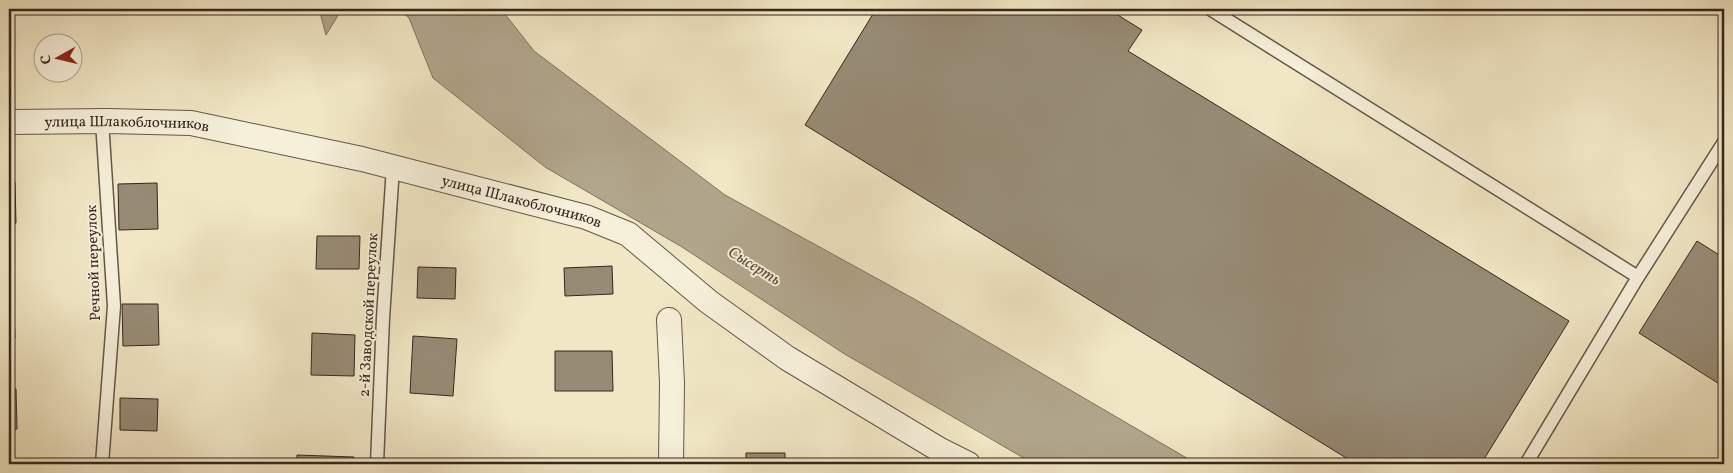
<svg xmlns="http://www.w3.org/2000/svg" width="1733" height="473" font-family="Vollkorn,serif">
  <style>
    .water { fill: #b1a68c; stroke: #7f7360 }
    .building { fill: #978b75; stroke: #35271f }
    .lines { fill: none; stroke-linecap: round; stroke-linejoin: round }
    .lane-casing { stroke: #645748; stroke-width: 15 }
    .street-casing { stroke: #645748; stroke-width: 26 }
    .lane { stroke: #f6efd9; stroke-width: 12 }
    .street { stroke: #f6efd9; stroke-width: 24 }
    .labels { text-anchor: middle; stroke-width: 4; stroke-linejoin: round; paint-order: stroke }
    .street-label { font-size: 15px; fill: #35271f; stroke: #f6efd9 }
    .water-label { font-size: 16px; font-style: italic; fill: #5a4d40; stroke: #f6efd9 }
  </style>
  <rect width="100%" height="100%" fill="#f1e7c4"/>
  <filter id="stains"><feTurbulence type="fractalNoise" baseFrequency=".004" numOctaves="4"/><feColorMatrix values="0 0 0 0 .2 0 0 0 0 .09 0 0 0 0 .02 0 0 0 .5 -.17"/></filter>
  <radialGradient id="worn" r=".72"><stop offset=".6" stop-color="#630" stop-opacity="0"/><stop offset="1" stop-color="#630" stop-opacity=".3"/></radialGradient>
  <!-- water -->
  <path class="water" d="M319 9H342L326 35Z
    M398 9H501L534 51 725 195 916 300 1197 464H1034L843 353 682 247 545 167 433 78 409 18Z"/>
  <!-- building -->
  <path class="building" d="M876 9H1108L1142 30 1128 51 1569 321 1481 464H1356L805 125Z
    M9 60H10L11 96H9Z
    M9 182H15L16 223H9Z
    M157 183 158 229 119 230 118 184Z
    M317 236H360L359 269H316Z
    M1697 241 1724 258V387L1639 333Z
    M612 266 613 294 565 296 564 268Z
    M418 267 456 268 455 299 417 298Z
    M13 286 15 338H9V287Z
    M122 304H158L159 345 123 346Z
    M312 333 355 335 354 376 311 375Z
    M413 336 457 339 453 396 410 393Z
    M555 351H612L613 391H555Z
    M16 389 17 429 9 430V390Z
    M120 398 158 399 157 431 120 430Z
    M746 453H785V464H746Z
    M297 455 354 457V464H297Z"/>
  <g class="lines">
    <!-- lane casing -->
    <g class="lane-casing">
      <path id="lane" d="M1210 9 1638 277
        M102 121 114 306 102 464
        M377 464 383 318 393 167
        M1526 464 1638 277 1724 142"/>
    </g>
    <!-- street casing -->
    <g class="street-casing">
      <g id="street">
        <path id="s1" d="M9 122 108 121 191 123 362 159 586 217 628 234 709 302 787 358 940 450 968 464"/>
        <path d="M669 320 672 383 671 464"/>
      </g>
    </g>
    <!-- lane -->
    <use href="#lane" class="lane"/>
    <!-- street -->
    <use href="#street" class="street"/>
  </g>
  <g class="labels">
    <!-- street labels -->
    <g class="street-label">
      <text dy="5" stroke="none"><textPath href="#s1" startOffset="118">улица Шлакоблочников</textPath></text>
      <text dy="5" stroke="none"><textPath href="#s1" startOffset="522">улица Шлакоблочников</textPath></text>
      <text transform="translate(93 263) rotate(-92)" y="5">Речной переулок</text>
      <text transform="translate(368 315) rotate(-87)" y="5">2-й Заводской переулок</text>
    </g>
    <!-- water labels -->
    <g class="water-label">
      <text transform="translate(755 265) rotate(32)" y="6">Сысерть</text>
    </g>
  </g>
  <!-- margin -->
  <rect width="1733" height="473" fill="none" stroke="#f1e7c4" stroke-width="30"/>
  <rect x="10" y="10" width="1713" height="453" fill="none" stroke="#35271f" stroke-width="2.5"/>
  <rect x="15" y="15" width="1703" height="443" fill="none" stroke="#35271f"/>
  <!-- north arrow -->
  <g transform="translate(58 58) rotate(262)"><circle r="24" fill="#f6efd9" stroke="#a99f8f"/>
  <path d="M0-4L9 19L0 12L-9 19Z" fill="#8f2418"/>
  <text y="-8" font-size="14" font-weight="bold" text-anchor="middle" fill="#35271f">С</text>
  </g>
  <rect width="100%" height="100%" filter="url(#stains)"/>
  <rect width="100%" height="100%" fill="url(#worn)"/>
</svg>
